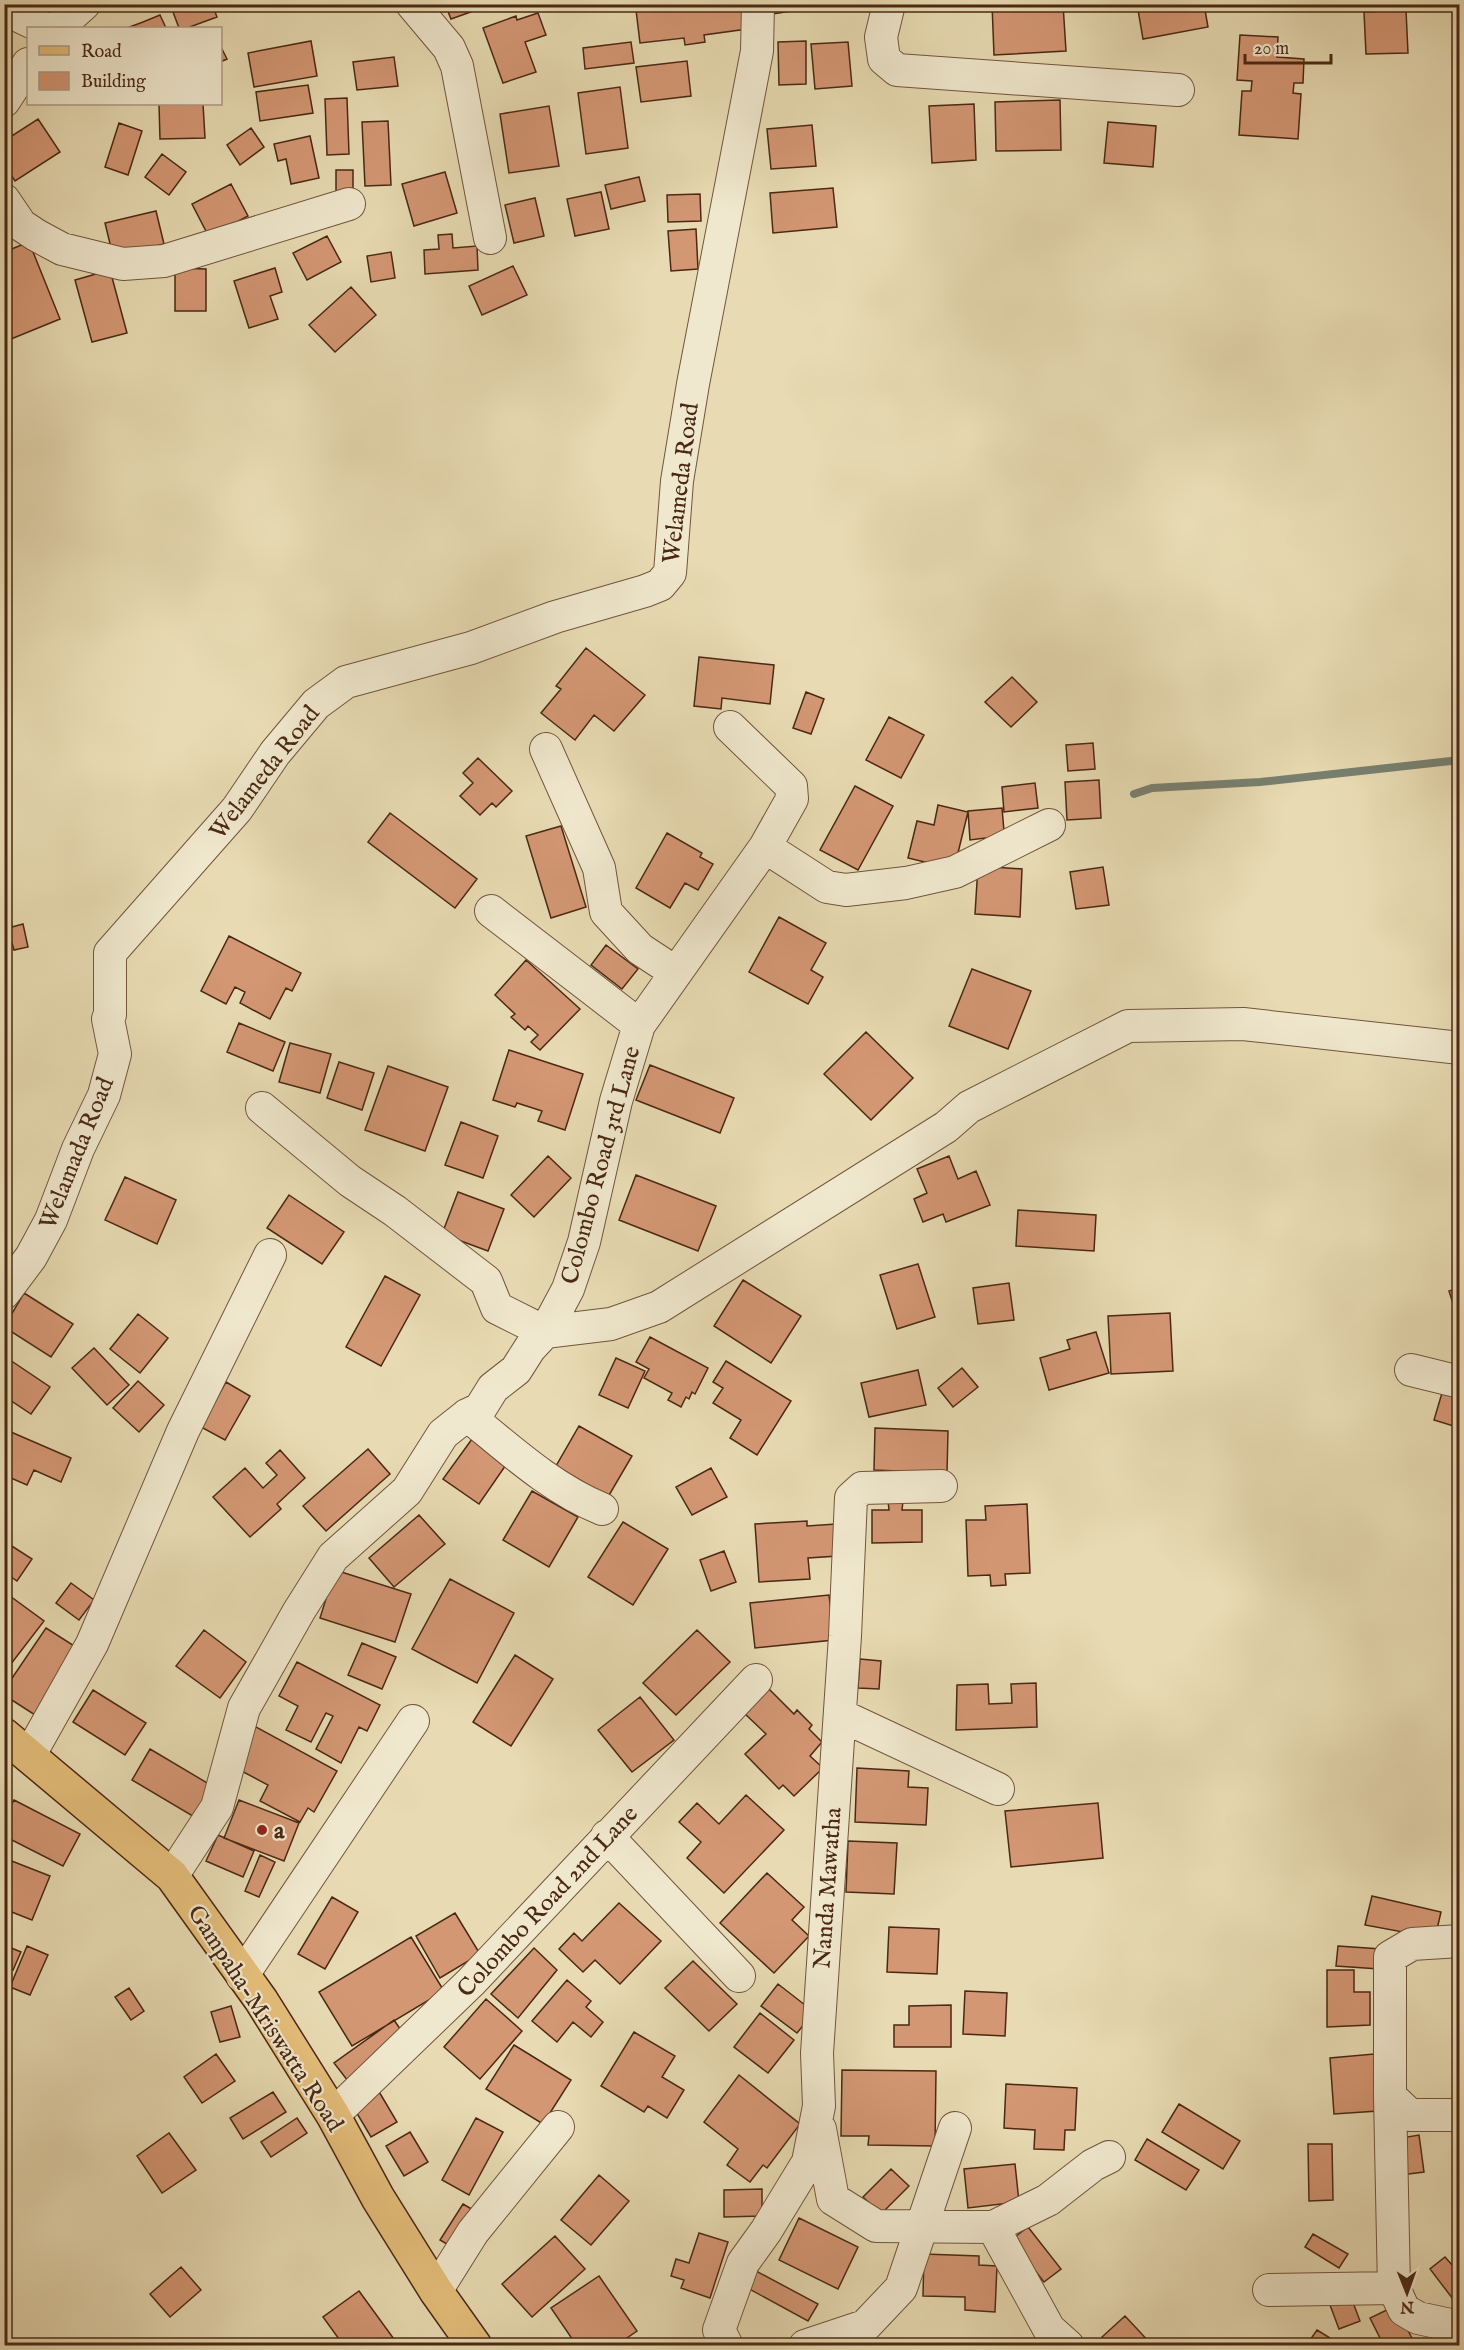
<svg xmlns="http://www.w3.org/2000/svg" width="1464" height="2350" font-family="'IM FELL English',serif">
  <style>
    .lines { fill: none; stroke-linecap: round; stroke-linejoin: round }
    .stream { stroke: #788070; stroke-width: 8 }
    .building { fill: #d49774; stroke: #4a2814; stroke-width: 1.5 }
    .street-casing { stroke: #72553c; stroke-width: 34 }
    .primary-casing { stroke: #4a2814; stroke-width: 36 }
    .street { stroke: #f0e8ce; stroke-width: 32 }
    .primary { stroke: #e4be7a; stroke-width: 33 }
    .poi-dot { fill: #8f2418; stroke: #f0e8ce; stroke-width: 2 }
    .labels { text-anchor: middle; stroke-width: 4.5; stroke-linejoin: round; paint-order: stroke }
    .street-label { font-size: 24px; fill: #4a2814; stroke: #f0e8ce }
    .poi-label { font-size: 24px; font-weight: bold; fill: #4a2814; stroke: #f0e8ce; text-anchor: start }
  </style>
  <rect width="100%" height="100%" fill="#e8dbb3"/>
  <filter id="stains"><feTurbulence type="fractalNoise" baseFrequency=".00333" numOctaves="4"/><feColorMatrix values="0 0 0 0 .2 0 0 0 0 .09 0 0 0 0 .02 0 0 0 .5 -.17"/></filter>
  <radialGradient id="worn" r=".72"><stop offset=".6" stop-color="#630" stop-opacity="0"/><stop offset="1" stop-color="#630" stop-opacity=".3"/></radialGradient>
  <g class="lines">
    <!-- stream -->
    <path class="stream" d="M1134 794 1152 788 1260 782 1460 760"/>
  </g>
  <!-- building -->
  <path class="building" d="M170 4H212L217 17 187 28H179Z
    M262 4H283L265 11Z
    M445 4H493L451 19Z
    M743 4 747 29 704 35 705 42 685 45 684 38 640 43 636 10 679 5Z
    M772 4H811L812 8 773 14Z
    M992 4H1063L1066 51 994 55Z
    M1137 4H1204L1208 27 1143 39Z
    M1406 10 1408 53 1366 54 1364 12Z
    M538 13 546 35 525 42 536 72 503 83 483 28 516 16 517 20Z
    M160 15 166 28H127L143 22Z
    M1240 35 1278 37 1277 57 1304 59 1303 83H1294L1293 93 1301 94 1298 139 1239 135 1242 91H1251L1252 81 1237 80Z
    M311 41 317 76 254 87 248 53Z
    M806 41V84L779 85 778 42Z
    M631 42 634 63 585 69 583 48Z
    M848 42 852 86 815 89 811 44Z
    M220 45 227 59 220 62Z
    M394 57 398 86 357 90 353 62Z
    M687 61 691 96 641 102 636 67Z
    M308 85 313 113 260 121 256 92Z
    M620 87 628 148 586 154 578 93Z
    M347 98 349 154 327 155 325 99Z
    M1060 100 1061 150 996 151 995 102Z
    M159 104H203L205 138 160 139Z
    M974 104 976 160 932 163 929 106Z
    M549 106 559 166 509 173 500 114Z
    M38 119 60 152 15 181 4 164V141Z
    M388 121 391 185 365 186 362 122Z
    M1108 122 1156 126 1153 167 1104 163Z
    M119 123 142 131 128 175 105 167Z
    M812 125 816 166 771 169 767 129Z
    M251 128 264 147 240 165 227 145Z
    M310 136 319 178 291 184 286 159 278 161 274 144Z
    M162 154 186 172 169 195 145 177Z
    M336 170H353V199H336Z
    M445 172 457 213 414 226 402 184Z
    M639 177 645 201 611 209 605 185Z
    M231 184 248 216 209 237 192 204Z
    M833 188 837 227 773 233 770 193Z
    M601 192 609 229 575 236 567 199Z
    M700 194 701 221 668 222 667 195Z
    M535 198 544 236 514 243 505 205Z
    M156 211 164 244 113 256 105 223Z
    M696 229 698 269 671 271 668 231Z
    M452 234 453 248 477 246 478 270 425 274 424 250 439 249 438 235Z
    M327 236 341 262 307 280 293 253Z
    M29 242 60 319 11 339 4 325V252Z
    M391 252 395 278 371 282 367 256Z
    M513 266 527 295 482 315 469 286Z
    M175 268 206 269V311H175Z
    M275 268 282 292 270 296 278 319 249 328 234 281Z
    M110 270 127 333 92 342 75 280Z
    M351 287 376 315 335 352 309 325Z
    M586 648 645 695 614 731 594 715 575 740 541 713 561 689 556 686Z
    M699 657 774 665 770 704 722 698 721 709 694 706Z
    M1012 677 1037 702 1011 727 985 702Z
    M806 692 824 699 811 734 793 728Z
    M889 717 924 735 901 778 866 760Z
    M1093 743 1095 769 1068 771 1066 745Z
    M478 758 512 791 496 807 492 803 480 815 460 796 473 783 463 773Z
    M1099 780 1101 818 1067 820 1065 782Z
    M1035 783 1038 808 1004 812 1002 787Z
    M855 786 893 806 858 870 820 850Z
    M938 805 968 812 954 869 908 858 917 821 934 825Z
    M1002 808 1005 843 986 844 985 838 970 840 968 811Z
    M390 813 477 879 455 908 368 842Z
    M561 826 586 907 551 918 526 836Z
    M667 833 702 853 700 857 713 864 698 890 685 883 670 908 636 888Z
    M978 866 1022 869 1020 917 975 914Z
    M1103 867 1109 905 1076 909 1070 872Z
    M779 917 826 943 811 970 823 977 808 1004 749 972Z
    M11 920 12 927 23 924 28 947 14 950 12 943 5 944 7 954 4 955V921Z
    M229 936 301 973 292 991 286 988 270 1019 240 1003 245 992 235 987 226 1004 201 991Z
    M606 945 638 969 622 989 591 965Z
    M526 960 580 1009 540 1050 531 1042 538 1035 528 1026 525 1030 511 1017 515 1014 495 995Z
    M972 969 1031 991 1008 1049 949 1026Z
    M239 1023 285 1042 273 1071 227 1052Z
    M866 1032 913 1078 871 1120 824 1074Z
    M290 1043 331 1054 320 1093 279 1082Z
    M509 1050 583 1074 565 1130 538 1121 542 1111 517 1103 515 1107 493 1100Z
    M339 1062 374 1073 362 1110 327 1098Z
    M650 1065 734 1098 720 1133 636 1100Z
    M388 1066 448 1087 425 1151 365 1130Z
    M461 1122 498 1136 483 1178 445 1165Z
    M548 1156 571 1178 534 1217 511 1195Z
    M949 1156 958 1179 976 1171 990 1205 946 1222 943 1214 923 1222 914 1199 927 1193 917 1169Z
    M636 1175 716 1206 698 1251 619 1220Z
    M125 1177 176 1200 157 1244 105 1220Z
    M458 1192 504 1209 488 1251 442 1234Z
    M289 1195 344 1232 322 1264 267 1228Z
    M1018 1210 1096 1215 1094 1251 1016 1246Z
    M918 1264 935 1317 897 1329 880 1275Z
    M385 1276 420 1295 381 1366 346 1347Z
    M743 1280 801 1316 771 1363 714 1326Z
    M1009 1283 1014 1320 978 1324 973 1288Z
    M1460 1288V1309L1455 1310 1449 1291Z
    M24 1293 73 1324 51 1357 4 1327Z
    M1170 1313 1173 1371 1111 1374 1108 1316Z
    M138 1314 168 1338 140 1373 110 1349Z
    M1096 1332 1109 1373 1049 1390 1040 1358 1070 1349 1067 1340Z
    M650 1337 708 1368 695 1394 692 1392 689 1399 686 1397 681 1407 668 1400 672 1393 644 1378 649 1369 636 1362Z
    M94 1348 129 1385 107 1405 72 1368Z
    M4 1356 50 1387 31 1414 4 1396Z
    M616 1358 645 1371 628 1408 599 1395Z
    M726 1361 791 1401 757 1455 730 1438 741 1420 713 1403 723 1388 713 1382Z
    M962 1368 978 1387 953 1407 938 1388Z
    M918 1370 926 1405 869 1417 861 1383Z
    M138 1381 164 1405 139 1432 113 1408Z
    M226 1382 250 1396 225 1440 201 1427Z
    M1442 1393 1460 1398V1428L1434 1420Z
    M579 1426 632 1456 608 1497 556 1466Z
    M875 1428 948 1431 947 1473 874 1470Z
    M4 1429 71 1458 61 1482 34 1470 27 1485 4 1475Z
    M472 1439 508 1462 479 1504 443 1479Z
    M368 1449 390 1474 326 1531 303 1506Z
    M280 1450 305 1478 277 1504 281 1509 250 1537 213 1497 245 1468 263 1488 277 1475 266 1463Z
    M711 1468 727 1497 692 1515 676 1487Z
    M532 1491 578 1517 549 1567 503 1540Z
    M888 1501H903L902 1510H922V1542L872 1543V1510H889Z
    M1027 1504 1030 1573 1005 1574 1006 1585 991 1586 990 1575 968 1576 966 1520H986L985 1506Z
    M419 1515 445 1544 394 1587 369 1558Z
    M807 1521V1526L836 1524 838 1556 808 1558 810 1579 759 1582 755 1524Z
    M623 1522 668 1549 633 1605 588 1577Z
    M4 1541 32 1559 17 1581 4 1572Z
    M724 1551 736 1582 711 1591 700 1560Z
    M335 1570 411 1594 395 1642 320 1618Z
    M450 1579 514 1613 477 1683 412 1649Z
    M71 1583 94 1600 79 1620 56 1603Z
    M829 1595 834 1640 755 1648 750 1603Z
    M10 1596 44 1621 4 1673V1602Z
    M46 1628 79 1649 35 1715 4 1695V1690Z
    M204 1630 246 1662 220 1698 176 1666Z
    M697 1630 730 1662 676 1715 643 1683Z
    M362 1643 396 1657 382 1689 348 1675Z
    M515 1655 553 1679 511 1746 473 1722Z
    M860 1659 881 1661 879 1689 858 1688Z
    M297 1662 380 1705 367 1731 359 1727 341 1763 316 1749 333 1716 326 1713 311 1742 286 1730 298 1706 279 1696Z
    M1036 1683 1037 1727 956 1730 957 1685 988 1684 989 1704 1012 1703 1011 1684Z
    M768 1688 794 1714 797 1710 812 1725 809 1729 822 1742 810 1756 823 1768 794 1796 783 1785 779 1789 745 1754 766 1734 743 1712Z
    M93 1690 146 1723 125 1755 73 1722Z
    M640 1697 674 1740 632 1772 598 1730Z
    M254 1726 337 1771 314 1812 308 1808 300 1822 260 1801 268 1785 232 1766Z
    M150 1749 214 1787 196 1818 132 1780Z
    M857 1768 909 1771 908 1787 928 1788 926 1825 855 1822Z
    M746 1795 784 1830 724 1893 687 1858 701 1842 679 1822 697 1803 719 1824Z
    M14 1800 80 1834 63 1866 4 1836V1818Z
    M239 1800 299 1823 284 1861 224 1838Z
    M1098 1803 1103 1858 1011 1867 1005 1811Z
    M218 1835 254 1851 243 1877 206 1861Z
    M848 1841 897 1843 894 1894 846 1892Z
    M260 1855 275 1862 259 1897 245 1891Z
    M4 1858 50 1876 32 1920 4 1909Z
    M767 1873 804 1907 792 1920 809 1936 774 1973 720 1923Z
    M1372 1896 1441 1912 1435 1938 1365 1925Z
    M332 1897 358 1912 325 1969 298 1954Z
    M619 1903 661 1941 620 1984 595 1960 583 1972 559 1949 574 1933 582 1941Z
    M455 1913 480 1954 440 1978 416 1936Z
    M889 1927 939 1929 937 1974 887 1972Z
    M411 1937 444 1991 352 2046 319 1992Z
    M4 1945 21 1952 13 1970 4 1966Z
    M27 1946 48 1955 30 1995 10 1987Z
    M1338 1946 1381 1949 1379 1969 1336 1966Z
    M534 1948 557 1970 518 2018 491 1994Z
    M693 1961 737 2004 709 2031 665 1988Z
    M1327 1970H1354V1992H1370V2025L1327 2027Z
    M567 1980 591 2001 586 2007 603 2022 591 2037 573 2022 557 2042 532 2021Z
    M778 1984 814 2012 797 2033 761 2006Z
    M129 1988 144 2011 131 2020 115 1997Z
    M965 1991 1007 1993 1005 2036 963 2034Z
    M486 1999 522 2031 480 2079 444 2047Z
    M951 2005V2047H894V2025H909V2006Z
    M231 2006 240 2037 220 2042 211 2012Z
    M760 2013 794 2040 768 2073 734 2047Z
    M394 2020 407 2039 348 2081 334 2063Z
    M634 2032 675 2056 662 2077 684 2090 667 2118 648 2106 644 2112 601 2086Z
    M514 2045 571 2080 543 2124 486 2089Z
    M216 2054 235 2081 202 2103 184 2077Z
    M1374 2054 1378 2111 1334 2114 1330 2058Z
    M842 2070 936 2071 935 2146 868 2145 869 2136H841Z
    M739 2075 800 2124 767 2168 763 2165 750 2182 727 2165 738 2149 704 2122Z
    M1006 2084 1077 2088 1075 2130H1065L1064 2150 1034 2149 1035 2130 1004 2128Z
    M378 2090 397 2122 371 2137 352 2105Z
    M273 2092 286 2112 243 2139 230 2118Z
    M1179 2104 1240 2141 1223 2169 1162 2132Z
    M297 2118 307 2133 271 2157 261 2142Z
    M476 2118 503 2132 469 2195 442 2180Z
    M410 2132 428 2162 404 2176 386 2146Z
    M169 2133 196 2170 162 2193 137 2156Z
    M1419 2135 1424 2172 1401 2175 1395 2139Z
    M1147 2139 1199 2170 1186 2190 1135 2160Z
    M1308 2144H1332L1333 2200 1309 2201Z
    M1015 2164 1019 2202 968 2208 964 2169Z
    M891 2169 909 2186 881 2214 863 2197Z
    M599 2175 629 2201 591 2245 561 2220Z
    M762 2189V2216L724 2217V2190Z
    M463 2204 480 2214 457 2250 440 2240Z
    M799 2218 858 2247 838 2289 779 2260Z
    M1028 2227 1061 2269 1044 2282 1011 2240Z
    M699 2233 728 2242 710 2298 681 2288 684 2280 671 2276 676 2259 689 2263Z
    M1313 2234 1348 2254 1339 2268 1305 2247Z
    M555 2236 585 2269 532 2317 502 2284Z
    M924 2254 979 2256V2265L997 2266 995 2312 965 2310V2297L923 2296Z
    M1445 2257 1460 2274V2300L1456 2303 1430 2269Z
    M181 2267 201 2290 170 2317 150 2294Z
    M756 2271 818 2304 808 2321 742 2285Z
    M599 2276 637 2331 615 2346H577L551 2308Z
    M359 2291 399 2346H344L323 2317Z
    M1351 2297 1360 2321 1339 2329 1330 2305Z
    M1395 2306 1414 2342 1407 2346H1384L1370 2318Z
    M1125 2316 1153 2346H1110L1102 2337Z
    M1317 2330 1343 2346H1320L1310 2340Z"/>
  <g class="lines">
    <!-- street casing -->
    <g class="street-casing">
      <path id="street" d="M412 4 449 48 457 66 490 238
        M889 4 881 37 884 59 897 70 1178 90
        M4 9 44 28
        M57 28 84 4
        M4 101 28 64
        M4 200 21 225 36 235 62 249 123 264 164 261 349 204
        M730 727 791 786 792 799 765 847
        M546 749 599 868 606 912 640 949 675 972
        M491 911 639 1025
        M262 1108 350 1181 395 1211 486 1281 497 1308 545 1332 611 1324 659 1307 946 1127 969 1107 1128 1026 1243 1024 1460 1048
        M4 1293 31 1257 51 1220 78 1149 104 1095 115 1054 108 1019 110 1015V953L237 809 275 753 316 704 346 682 471 648 555 617 645 591 660 585 670 573 677 481 693 384 757 51 758 4
        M1411 1370 1460 1382
        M467 1415C509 1449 551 1488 602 1509
        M840 1715 998 1789
        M29 1756 92 1644 183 1431 270 1255
        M607 1836 739 1976
        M172 1876 217 1807 244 1708 299 1611 333 1557 407 1491 443 1434 467 1415 480 1409 493 1388 516 1370 530 1348 545 1332 568 1289 584 1242 616 1101 639 1025 765 847 827 887 846 890 906 883 955 872 1049 825
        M1460 1941 1412 1944 1390 1957V2096L1410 2115H1460
        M242 1976 413 1721
        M333 2115 471 1982 756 1680
        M820 2129 833 2199 876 2226 993 2227 1048 2200 1093 2165 1109 2157
        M993 2227 1049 2329 1068 2346
        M1394 2288 1404 2310 1418 2318 1460 2327
        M1269 2290 1394 2288 1390 2096
        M436 2291 473 2232 558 2127
        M727 2346 719 2330 743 2263 766 2231 808 2162 819 2106 817 2053 845 1636 851 1498 862 1488 941 1486
        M805 2346 865 2326 901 2288 955 2128"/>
    </g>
    <!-- primary casing -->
    <g class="primary-casing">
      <path id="primary" d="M4 1735 172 1876 261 2000 333 2115 378 2198 436 2291 475 2346"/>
    </g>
    <!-- street -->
    <use href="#street" class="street"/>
    <!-- primary -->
    <use href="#primary" class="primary"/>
  </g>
  <!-- markers -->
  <circle class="poi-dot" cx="262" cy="1830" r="6"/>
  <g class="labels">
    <!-- street labels -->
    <g class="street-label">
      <text transform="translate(680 483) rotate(-83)" y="8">Welameda Road</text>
      <text transform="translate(264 772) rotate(-52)" y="8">Welameda Road</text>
      <text transform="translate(76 1153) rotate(-68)" y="8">Welamada Road</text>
      <text transform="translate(600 1165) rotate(-75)" y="8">Colombo Road 3rd Lane</text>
      <text transform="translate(827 1888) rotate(-86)" y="8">Nanda Mawatha</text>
      <text transform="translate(547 1901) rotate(-47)" y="8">Colombo Road 2nd Lane</text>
      <text transform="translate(266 2018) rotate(57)" y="8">Gampaha-Mriswatta Road</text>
    </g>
    <!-- poi labels -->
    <g class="poi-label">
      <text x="274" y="1838">a</text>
    </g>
  </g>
  <!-- margin -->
  <rect width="1464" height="2350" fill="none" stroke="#e8dbb3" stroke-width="24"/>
  <rect x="6" y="6" width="1452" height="2338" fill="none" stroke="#4a2814" stroke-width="3"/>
  <rect x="12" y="12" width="1440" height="2326" fill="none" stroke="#4a2814" stroke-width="1.5"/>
  <!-- legend -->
  <rect x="27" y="27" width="195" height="78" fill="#f0e8ce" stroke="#ae9b84" stroke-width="1.5"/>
  <rect x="39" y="46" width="30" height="9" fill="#e4be7a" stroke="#ae9b84" stroke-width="1.5"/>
  <text x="81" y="57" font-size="18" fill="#4a2814">Road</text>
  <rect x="39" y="72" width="30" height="18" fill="#d49774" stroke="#ae9b84" stroke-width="1.5"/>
  <text x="81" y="87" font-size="18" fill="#4a2814">Building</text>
  <!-- north arrow -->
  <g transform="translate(1407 2293) rotate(179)" stroke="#f0e8ce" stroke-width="4.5" paint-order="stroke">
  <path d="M0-4.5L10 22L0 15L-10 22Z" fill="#4a2814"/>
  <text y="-9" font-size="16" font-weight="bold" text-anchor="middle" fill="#4a2814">N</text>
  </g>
  <!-- scale -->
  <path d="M1245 54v9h86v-9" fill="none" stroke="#4a2814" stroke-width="3"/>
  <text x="1254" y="54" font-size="18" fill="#4a2814" stroke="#f0e8ce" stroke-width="4.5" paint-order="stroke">20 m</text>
  <rect width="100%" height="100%" filter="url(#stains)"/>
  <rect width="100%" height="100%" fill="url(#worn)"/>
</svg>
